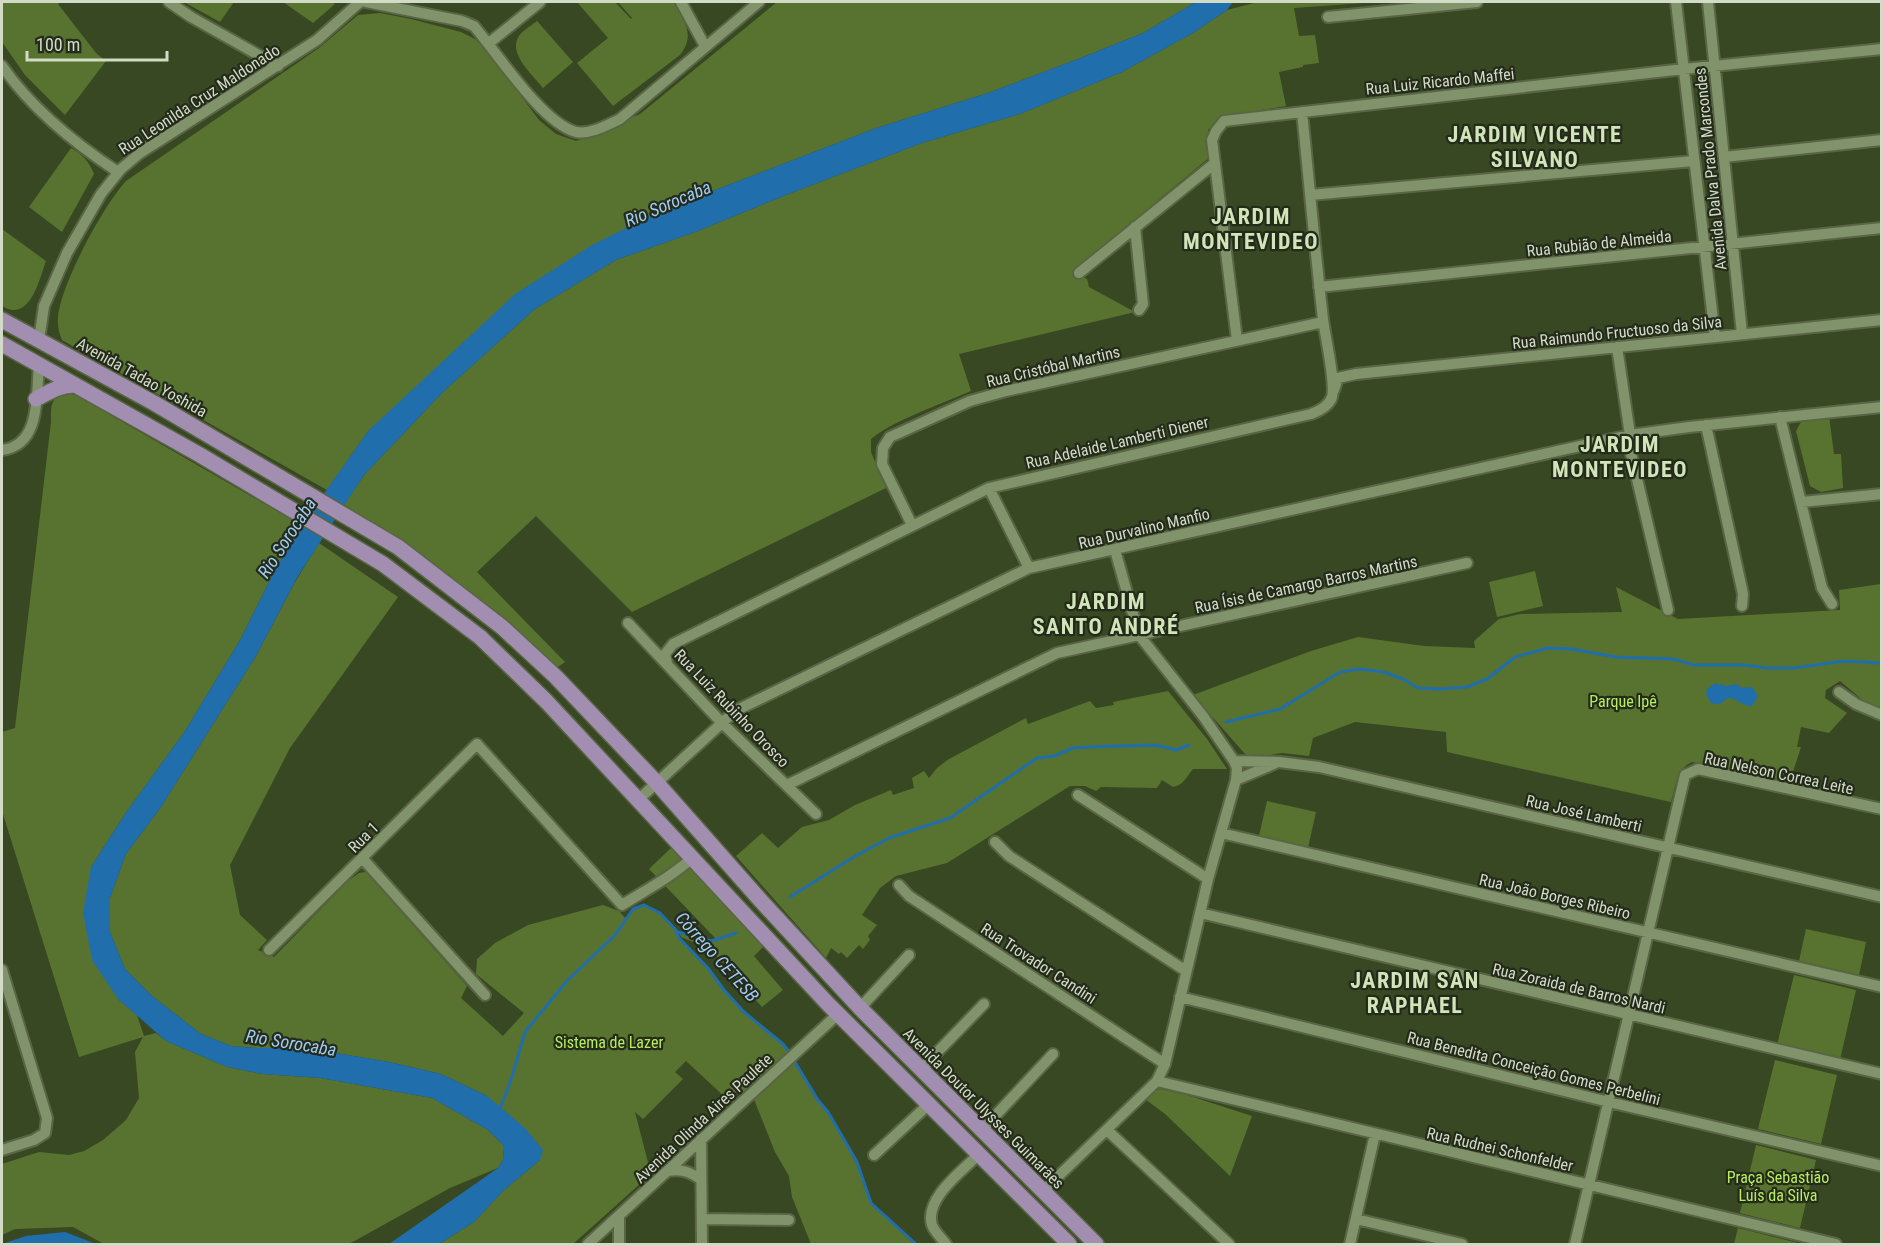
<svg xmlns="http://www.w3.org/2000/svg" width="1883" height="1246" font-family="'Roboto Condensed',sans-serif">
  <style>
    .green { fill: #58732f }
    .water { fill: #206eac }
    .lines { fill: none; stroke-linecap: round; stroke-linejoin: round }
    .stream { stroke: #206eac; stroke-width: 3 }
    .minor-casing { stroke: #596544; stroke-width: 14 }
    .major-casing { stroke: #596544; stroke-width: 18 }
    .minor { stroke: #81936b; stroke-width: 10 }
    .major { stroke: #a28eb1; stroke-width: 15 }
    .labels { text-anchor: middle; stroke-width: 4.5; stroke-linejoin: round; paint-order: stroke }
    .street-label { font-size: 16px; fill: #d1dbc5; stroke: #242b1b }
    .park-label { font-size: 16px; fill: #b6ee5d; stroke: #242b1b }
    .water-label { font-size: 18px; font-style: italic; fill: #9fcaf2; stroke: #242b1b }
    .district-label { font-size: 22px; font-weight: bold; letter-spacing: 1.5px; fill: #d1e5b9; stroke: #242b1b }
  </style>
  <rect width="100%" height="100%" fill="#384822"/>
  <!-- green -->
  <path class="green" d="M2 2H61L58 4 96 53 106 61 65 115 25 75 2 42Z
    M184 2H234L220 22Z
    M283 2H331L335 4 313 23Z
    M577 2H615L631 19 632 18 618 2H674C684 22 696 34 680 55L613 106 577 63 608 38Z
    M777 2H1196L1143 33 1083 57 988 93 876 128 658 212 369 430 327 490 62 340C59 333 57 325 58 317 61 284 103 206 126 181L319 48 358 15 380 13 411 19 461 32 475 39 484 47 539 120 556 134 576 141 640 114Z
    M1258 2H1378L1294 8 1299 36 1315 35 1319 63 1303 65V67L1279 72 1286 106 1219 117 1208 130 1210 157 1072 272 1087 279 1089 287 1135 312 959 354 971 391C944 403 892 421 871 439V452L886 488 632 612 536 516 477 572 565 662 555 669 453 580 411 548 344 505 364 475 443 392 535 309 616 260 698 231 786 195 922 143 1020 114 1122 72 1193 33 1227 10Z
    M537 21 573 62 543 88C533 75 507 53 519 36 523 30 532 25 537 21Z
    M71 148C83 155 89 161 94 174L62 232 29 207Z
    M2 229 46 261C39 280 30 323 2 306Z
    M66 393 76 395 303 526 276 568 240 640 185 731 125 814 91 867 118 999 137 1015 144 1036 156 1033 166 1041 227 1067 262 1074 320 1078 432 1098 488 1130 504 1146 503 1160 498 1168 450 1188 349 1244H104L73 1227 15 1229 2 1235V1164L39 1152 69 1155 84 1151 103 1140 126 1120 139 1098 135 1052 143 1037 79 1057 2 811V732L15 728 51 422C51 407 50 396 66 393Z
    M1829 416 1834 454H1841L1843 488 1821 492 1810 486 1796 431 1802 420Z
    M319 543 398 597 290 748 230 865 240 915 267 940 258 950 274 957 348 881 359 873 366 872 467 986 461 998 503 1036 524 1013 476 974 477 959 495 943 528 925 603 905 619 911 626 919 633 909 644 905 660 913 676 930 679 938 708 968 724 990 744 1012 783 1044 799 1066 818 1100 828 1112 849 1148 857 1162 871 1203 916 1244H811L792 1197 789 1176 775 1152 753 1097 739 1090 727 1099 686 1061 675 1072 683 1079 643 1119 635 1112 651 1174 573 1244H439L474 1222 503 1191 540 1160 487 1096 441 1074 389 1062 306 1048H257L231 1046 201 1034 152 996 125 969 110 932V898L126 854 161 807 256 656 295 582Z
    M1535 571 1543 606 1497 617 1489 582Z
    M1881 584V708L1865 702 1840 681 1826 690 1825 698 1847 713 1829 733 1801 727 1797 747H1801L1790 781 1692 762C1676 769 1676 787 1671 802L1447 752 1446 732 1355 722 1313 738 1309 756 1282 753 1259 757 1246 755 1193 695 1311 651 1358 637 1424 646 1475 648 1474 641 1499 619 1520 614 1622 612 1616 587 1678 619 1840 610 1839 590Z
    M1168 691 1207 739 1227 769H1193C1186 777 1184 785 1173 787L1162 780 1157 788 1101 787 1096 791 1085 786H1070L947 863 896 876 880 888 862 915 877 925 868 936 870 940 863 949 859 945 847 958 841 952 839 954 831 948 826 958 736 856 762 833 778 848 802 827 829 820 855 805 891 790 893 795 914 788 912 778 924 771 929 778 937 768 949 759 1026 718 1028 724 1090 701 1096 708 1114 705 1113 702Z
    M1267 801 1316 812 1308 848 1259 836Z
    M673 846 763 947 754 956 783 990 762 1007 710 949 681 937 680 934 711 941 716 939 649 869Z
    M1806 929 1866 942 1859 975 1799 961Z
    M1794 975 1856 990 1840 1060 1777 1045Z
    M1775 1060 1837 1075 1821 1144 1758 1129Z
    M1160 1089 1187 1095 1252 1116 1230 1176 1165 1114 1145 1099 1152 1092Z
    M1756 1145 1816 1160 1800 1228 1740 1213Z
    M1738 1228 1798 1243 1797 1244H1734Z"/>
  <!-- water -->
  <path class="water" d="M1196 2H1233L1227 10 1193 33 1122 72 1020 114 922 143 786 195 698 231 616 260 535 309 443 392 364 475 298 576 256 656 161 807 126 854 110 898V932L125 969 152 996 201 1034 231 1046 257 1048H306L389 1062 441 1074 487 1096 525 1128 543 1150 540 1160 503 1191 474 1222 439 1244H389L498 1168 503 1160 504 1146 488 1130 432 1098 320 1078 262 1074 227 1067 166 1041 118 999 92 960 83 913 91 867 125 814 185 731 240 640 276 568 315 506 369 430 515 294 592 245 658 212 876 128 988 93 1083 57 1143 33Z
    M1715 683 1726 686 1738 684 1741 688 1752 687 1758 696 1752 706C1741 706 1738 698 1727 698 1722 704 1718 705 1711 703L1706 694 1707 689Z
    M65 1232 96 1244H2L26 1236Z"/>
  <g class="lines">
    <!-- stream -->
    <path class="stream" d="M1226 722 1280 709 1340 672 1360 669 1383 672 1403 679 1418 688 1440 689 1467 687 1487 679 1515 657 1548 648 1571 649 1616 657 1673 659 1694 665H1745L1767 668H1794L1844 661 1882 663
      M790 897 852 858 889 838 950 818 1037 758 1054 756 1073 748 1088 747 1155 745 1176 750 1189 745
      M678 932 711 941 736 933
      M793 1059 818 1100 828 1112 849 1148 857 1162 871 1203 916 1244
      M500 1109 512 1077 525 1032 567 981 615 935 633 909 644 905 660 913 676 930 679 938 708 968 724 990 744 1012 783 1044 790 1053"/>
    <!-- minor casing -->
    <g class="minor-casing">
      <path id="minor" d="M169 2 191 17 278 66
        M366 2 462 21 474 26C498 54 542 123 576 132 590 135 607 125 620 119L759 2
        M681 2 705 46
        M1676 2 1715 337
        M1708 2 1742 334
        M1328 17 1477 2
        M489 43 540 2
        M2 66C32 109 74 143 118 172
        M1724 157 1882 140
        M1310 195 1694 161
        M1135 227 1143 304 1139 310
        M1079 273 1215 163
        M1319 287 1882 228
        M39 340 44 306 67 253 101 194 121 169 140 153 317 40 360 2
        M1237 340 1212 140 1216 131 1224 121 1684 69 1882 49
        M1617 347 1630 435 1629 445 1668 610
        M1334 390 1338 378 1356 374 1882 320
        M1780 417 1822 588 1832 604
        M1706 425 1743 594 1742 606
        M2 450C41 445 36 396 39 365
        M989 488 1029 568
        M1802 502 1882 494
        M912 525 882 464 883 448 890 437 970 401 1006 391 1323 322
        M628 623 721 722 816 814
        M667 663 665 654 673 644 989 488 1311 414C1319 411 1329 406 1332 397 1336 383 1325 336 1323 319 1315 250 1309 181 1302 112
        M1839 692 1856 704 1882 715
        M1234 761 1279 762 1319 767 1882 897
        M1236 780 1274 764
        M787 785 1057 653 1467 563
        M1078 795 1208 879
        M638 800 735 711 1029 568 1630 435 1689 427 1882 407
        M1221 833 1882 987
        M995 842 1009 856 1186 971
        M363 859 485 995
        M899 885 909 896 1165 1064
        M1200 913 1882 1074
        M269 950 477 744 622 905C646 890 671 877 692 858
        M2 970 47 1118 45 1133 34 1140 2 1150
        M1180 997 1609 1102 1882 1166
        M860 1008 909 955
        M921 1069 984 1004
        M1157 1081 1836 1244
        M1107 1130 1229 1244
        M981 1131 1053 1054
        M701 1139 702 1244
        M874 1155 928 1105
        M667 1171C680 1169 689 1171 700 1179
        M1042 1192 1157 1081 1165 1064 1208 879 1236 780 1237 768 1234 761 1203 716 1139 635 1115 550
        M702 1219 789 1220
        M1356 1219 1462 1244
        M588 1244 838 1014
        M619 1244V1216
        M946 1244C942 1239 934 1231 932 1225 924 1199 962 1171 978 1155
        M1350 1244 1375 1134
        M1575 1244 1685 775 1698 769 1882 809"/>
    </g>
    <!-- major casing -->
    <g class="major-casing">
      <path id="major" d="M2 320 154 403 398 547 502 627 556 677 656 782 762 902 860 1008 1096 1244
        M2 344 200 455 383 564 480 637 546 701 828 1004 1069 1244
        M36 399C49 392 60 385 75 385"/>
    </g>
    <!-- minor -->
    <use href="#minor" class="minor"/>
    <!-- major -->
    <use href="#major" class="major"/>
  </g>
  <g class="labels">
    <!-- street labels -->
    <g class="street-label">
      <text transform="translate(1440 81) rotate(-6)" y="6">Rua Luiz Ricardo Maffei</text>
      <text transform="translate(199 99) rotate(-33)" y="6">Rua Leonilda Cruz Maldonado</text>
      <text transform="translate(1710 169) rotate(-96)" y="6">Avenida Dalva Prado Marcondes</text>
      <text transform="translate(1599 243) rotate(-6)" y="6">Rua Rubião de Almeida</text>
      <text transform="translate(1617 332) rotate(-6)" y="6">Rua Raimundo Fructuoso da Silva</text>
      <text transform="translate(1053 366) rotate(-13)" y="6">Rua Cristóbal Martins</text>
      <text transform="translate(142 377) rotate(29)" y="6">Avenida Tadao Yoshida</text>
      <text transform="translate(1117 442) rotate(-13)" y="6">Rua Adelaide Lamberti Diener</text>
      <text transform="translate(1144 528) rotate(-13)" y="6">Rua Durvalino Manfio</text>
      <text transform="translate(1306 584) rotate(-12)" y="6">Rua Ísis de Camargo Barros Martins</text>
      <text transform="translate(732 708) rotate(46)" y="6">Rua Luiz Rubinho Orosco</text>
      <text transform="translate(1779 773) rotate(12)" y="6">Rua Nelson Correa Leite</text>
      <text transform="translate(1584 813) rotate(13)" y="6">Rua José Lamberti</text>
      <text transform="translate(363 837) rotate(-45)" y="6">Rua 1</text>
      <text transform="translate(1555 896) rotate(13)" y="6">Rua João Borges Ribeiro</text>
      <text transform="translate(1039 963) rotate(33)" y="6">Rua Trovador Candini</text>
      <text transform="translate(1579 988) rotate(13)" y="6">Rua Zoraida de Barros Nardi</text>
      <text transform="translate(1534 1068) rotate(14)" y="6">Rua Benedita Conceição Gomes Perbelini</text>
      <text transform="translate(984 1108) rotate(45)" y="6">Avenida Doutor Ulysses Guimarães</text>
      <text transform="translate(703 1118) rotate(-43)" y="6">Avenida Olinda Aires Paulete</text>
      <text transform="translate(1500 1149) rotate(13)" y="6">Rua Rudnei Schonfelder</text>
    </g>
    <!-- park labels -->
    <g class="park-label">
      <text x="1623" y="707">Parque Ipê</text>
      <text x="609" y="1048">Sistema de Lazer</text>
      <text x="1778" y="1183">Praça Sebastião<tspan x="1778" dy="18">Luís da Silva</tspan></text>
    </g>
    <!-- water labels -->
    <g class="water-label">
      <text transform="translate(668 204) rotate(-23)" y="6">Rio Sorocaba</text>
      <text transform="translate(287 538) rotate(-57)" y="6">Rio Sorocaba</text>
      <text transform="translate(717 957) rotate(48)" y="6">Córrego CETESB</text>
      <text transform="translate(291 1043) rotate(9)" y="6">Rio Sorocaba</text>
    </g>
    <!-- district labels -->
    <g class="district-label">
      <text x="1535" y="142">JARDIM VICENTE<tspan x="1535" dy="25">SILVANO</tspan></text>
      <text x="1251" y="224">JARDIM<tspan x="1251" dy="25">MONTEVIDEO</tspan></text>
      <text x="1620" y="452">JARDIM<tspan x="1620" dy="25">MONTEVIDEO</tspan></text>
      <text x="1106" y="609">JARDIM<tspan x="1106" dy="25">SANTO ANDRÉ</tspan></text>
      <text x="1415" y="988">JARDIM SAN<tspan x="1415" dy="25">RAPHAEL</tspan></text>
    </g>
  </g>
  <!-- border -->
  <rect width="1883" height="1246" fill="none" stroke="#d1dbc5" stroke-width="6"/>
  <!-- scale -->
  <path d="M27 51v9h140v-9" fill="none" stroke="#d1dbc5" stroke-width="3"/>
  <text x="36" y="51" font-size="18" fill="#d1dbc5" stroke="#242b1b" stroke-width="4.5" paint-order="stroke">100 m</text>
</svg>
